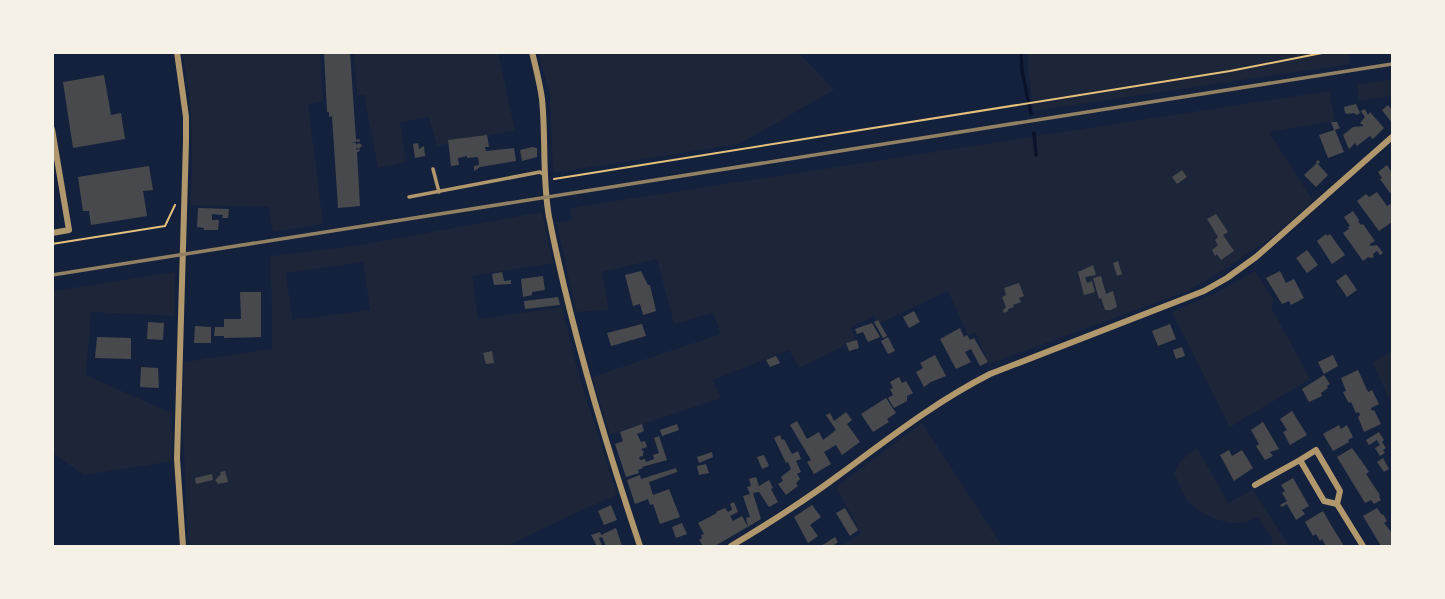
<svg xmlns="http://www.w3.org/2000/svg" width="1445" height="599" font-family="Figtree,sans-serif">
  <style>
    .green { fill: #1d2539; fill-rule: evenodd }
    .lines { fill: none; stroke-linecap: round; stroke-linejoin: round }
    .stream { stroke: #0b132b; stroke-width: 3.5 }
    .building { fill: #48494c }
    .path { stroke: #e5c07b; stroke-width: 2 }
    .service { stroke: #b1986c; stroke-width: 3.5 }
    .minor { stroke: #b1986c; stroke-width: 6 }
    .rail { stroke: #918062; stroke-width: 3.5 }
  </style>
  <rect width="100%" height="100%" fill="#14213d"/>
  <!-- green -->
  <path class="green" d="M1348 52 1350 64 1034 111 1028 71V53Z
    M182 53H320L323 101 308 104 323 224 273 232 269 207 190 205C194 154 193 104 182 53Z
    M354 53H498L515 130 437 146 429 117 400 122 406 162 378 168 364 95H357Z
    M538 53H799L834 90 739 144 553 173 550 94Z
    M1392 79V96L1359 101 1357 85Z
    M1329 91 1335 121 1269 132 1313 201 1271 238 1219 273 1185 292 989 364 975 332 968 335 948 291 878 324 874 316 850 328 856 340 799 368 789 350 713 380 721 398 610 435 592 377 721 334 713 313 674 324 657 259 602 272 609 310 576 312 557 223 572 220 570 208Z
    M542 212 553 263 472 276 478 319 562 307 577 369 617 495 580 511 507 546H188L182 410 184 362 272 349 271 256 361 245ZM363 262 370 310 292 320 286 273Z
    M1255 271 1274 301 1271 307 1310 379 1230 427 1172 312 1220 291Z
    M175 272V316L91 312 86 375 171 413 173 461 84 475 53 453V291Z
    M1392 351V406L1373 363Z
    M922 423 1002 546H841L861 533 836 487Z
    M1197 448 1228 503 1253 490 1289 546H1270L1273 540 1258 517 1245 523H1231L1215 519 1200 511 1188 502 1174 473 1180 461Z"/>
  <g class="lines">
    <!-- stream -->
    <path class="stream" d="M1021 52 1022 70 1031 114
      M1034 133 1036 155"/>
  </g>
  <!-- building -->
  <path class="building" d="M324 52H350L356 140 358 139 360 140 359 142 356 141V142L351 143H356V145L359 143 362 145 360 148 358 149 356 147 357 150 359 149 360 151 357 152 360 206 338 208 332 116 329 117V112H327Z
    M104 75 111 115 121 113 125 139 73 148 63 82Z
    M1356 104 1360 113 1357 115 1354 113 1348 114 1345 113 1344 107Z
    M1388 105 1392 110V123L1382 110Z
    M1365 109 1368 115 1370 112 1384 128 1373 139 1370 136 1357 146 1355 143 1349 149 1343 135 1353 127 1364 126 1360 123 1365 117 1361 111Z
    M1331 122H1337L1340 128 1335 130 1344 152 1328 158 1319 135 1334 130Z
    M487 135 489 147H485L486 151 514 148 516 161 480 167 474 171V166L479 165 478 157 467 158V156L458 158 459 165 451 166 448 140Z
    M418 143 419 149 424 146 425 156 415 158 413 144Z
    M532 147 537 148V157L522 161 520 150Z
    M1318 160 1320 162 1318 164 1328 175 1316 187 1304 175 1317 163 1318 164 1316 162Z
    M1387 165 1392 173V191L1390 193 1380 179 1382 178 1378 172Z
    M149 166 153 190 143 191 147 216 91 225 89 211H83L78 177Z
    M1182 170 1187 177 1177 184 1172 177Z
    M1377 192 1387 206 1392 203V222L1379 231 1357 201 1366 194 1369 197Z
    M198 208 229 209 228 218H222L223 215 212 214V220H219L218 230H204V228L197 227Z
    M1353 211 1359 220 1358 221 1361 225 1363 224 1375 241 1370 244V246L1377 245 1383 253 1380 255 1377 251 1373 254 1374 257 1371 258 1368 257 1363 261 1343 233 1349 229 1348 227 1350 226 1344 217Z
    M1216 214 1228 232 1223 235 1234 251 1221 260 1217 254 1215 256 1212 250 1218 245 1215 240 1218 237 1207 219Z
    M1326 234 1327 236 1330 234 1345 255 1332 264 1317 241Z
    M1307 250 1318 265 1307 273 1296 258Z
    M1118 261 1122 274 1117 276 1113 263Z
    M1093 265 1096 275 1085 277 1087 283 1092 281 1095 292 1084 295 1078 272Z
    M641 271 648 285H650L656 311 643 315 640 304 633 306 625 275Z
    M1280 271 1286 283 1294 279 1304 298 1291 305 1289 301 1282 304 1266 278Z
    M502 272 504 281 511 280V284L494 285 492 274Z
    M1346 274 1357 290 1347 297 1336 281Z
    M543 276 545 290 532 292V295L523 297 521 279Z
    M1101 276 1106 294 1113 291 1117 307 1111 310H1105L1101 298 1099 299 1093 278Z
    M1019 283 1024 296 1019 298 1021 302 1013 305 1014 307 1008 309V311L1004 313 1003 310 1006 307 1002 297 1006 295 1004 288Z
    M240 292H261V337L224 338V336H214L215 327H224V319H241Z
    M558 297 560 305 525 309 524 301Z
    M914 311 920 322 909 328 903 317Z
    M878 320 887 336 883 338 874 322Z
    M148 322 164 323 163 340 147 339Z
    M872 323 880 337 868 342 863 332 857 334 855 329Z
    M642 324 646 336 611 346 607 333Z
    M1170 324 1176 339 1158 346 1152 331Z
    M195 326 211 327V343H194Z
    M960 328 964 337 967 335 970 340 974 338 988 362 980 366 971 349 965 352 971 362 956 369 940 339Z
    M97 337 131 338V359L95 358Z
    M888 337 895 351 888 354 881 341Z
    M857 340 859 348 849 351 846 343Z
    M1182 347 1185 356 1176 359 1173 350Z
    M492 351 494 363 486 364 483 353Z
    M935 355 946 376 931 382 924 387 916 372 923 368 920 363Z
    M1333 355 1338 366 1324 374 1318 362Z
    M776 356 780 363 770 367 766 360Z
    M141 367 158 368 159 388 140 387Z
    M1358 370 1368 392 1372 390 1379 404 1371 408 1372 411 1374 410 1381 424 1364 432 1358 417 1360 415 1359 412 1356 413 1351 402 1349 403 1347 400 1343 392 1346 391 1341 378Z
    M1324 375 1330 384 1327 386 1328 388 1321 393 1322 396 1309 402 1302 389Z
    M899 377 902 383 906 381 913 393 907 396V401L894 408 888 398 893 395 890 389 893 388 890 382Z
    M886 398 896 413 887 419 889 422 873 432 861 414Z
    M1292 411 1307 435 1290 445 1283 432 1287 430 1280 419Z
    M846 412 852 420 847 424 860 442 842 455 836 445 824 452 831 464 814 474 807 462 811 460 790 425 797 421 807 439 819 432 823 440 836 430 826 415 830 413 834 421Z
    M1263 422 1279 449 1270 452 1273 456 1265 460 1256 446 1259 444 1251 430Z
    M642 424 644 431 637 434 641 442 645 441 647 447 641 449 644 452 643 453V456L639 457 640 460 645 459 646 462 654 459 653 455 659 453 654 438 659 436 667 460 642 467 643 468 638 470 639 473 626 477 615 444 623 441 620 432Z
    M677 424 679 430 662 436 660 430Z
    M1339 425 1341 429 1347 425 1353 437 1348 440 1349 442 1333 451 1323 434Z
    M1379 432 1384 440 1382 442 1386 448 1383 450 1385 453 1380 456 1375 448 1380 445 1377 440 1369 445 1366 440Z
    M780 435 782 440 784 439 792 454 798 451 801 459 796 461 801 472 797 474 800 479 796 483 798 486 786 495 778 484 783 481 781 477 791 469 788 462 786 463 774 438Z
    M1352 448 1365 466 1369 472 1366 474 1380 495 1379 496 1381 500 1374 504 1371 500 1365 503 1337 457Z
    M1229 450 1232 456 1242 450 1253 468 1234 481 1220 455Z
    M712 452 713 457 699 463 697 457Z
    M764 455 769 466 762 469 757 457Z
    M1383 458 1389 469 1384 472 1377 462Z
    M706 464 709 473 699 475 697 466Z
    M676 468 677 472 649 482 653 495 669 489 680 517 660 524 653 504 650 505 648 499 635 504 627 480 640 475 641 479Z
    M225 471 228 482 218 484 215 480 221 474 220 472Z
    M212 474 213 480 196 484 195 478Z
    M756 477 759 486 769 480 773 488 771 489 778 502 769 507 759 492 753 493 761 519 715 546H703L699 540 702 538 701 535 704 534 698 523 717 513 716 512 725 508 728 512 730 511 732 509 730 504 734 502 738 512 730 516 733 521 742 516 748 527 746 518 750 517 743 496 750 494 747 487 751 486 749 479Z
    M1293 478 1309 506 1302 510 1305 514 1296 520 1287 504 1282 507 1280 505 1287 501 1282 493 1285 491 1281 485Z
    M611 505 617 520 604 525 598 511Z
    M812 505 821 517 810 525 818 536 808 543 794 517Z
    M845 508 858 530 850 536 836 513Z
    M1377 508 1382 515 1383 514 1387 521 1384 523 1392 533V546H1381L1363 516Z
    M1323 511 1331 525 1344 546H1326L1322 539 1320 541 1316 534 1313 536 1305 522Z
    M682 523 687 534 676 538 672 527Z
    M616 528 622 546H606L602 537 599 538 602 546H597L591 535 600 532 601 535Z
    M835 537 838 542 834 545 835 546H821Z"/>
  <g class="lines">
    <!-- path -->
    <path class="path" d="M554 179 1230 71 1327 52
      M52 244 165 226 175 205"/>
    <!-- service -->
    <path class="service" d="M433 169 439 192
      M409 197 540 172 543 174"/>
    <!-- minor -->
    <path class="minor" d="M177 52 186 117V141L177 459 183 546
      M532 52C536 68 540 84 542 99 546 138 542 178 549 217 571 329 604 439 640 546
      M52 129 69 230 52 233
      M1255 485 1300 460
      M1337 504 1340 491 1316 450 1300 460 1324 501 1337 504 1363 546
      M731 546C768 524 804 501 839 475 888 439 935 402 990 374L1204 291 1227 278 1256 257 1392 137"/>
    <!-- rail -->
    <path class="rail" d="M52 275 1392 64"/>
  </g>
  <!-- border -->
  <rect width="1445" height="599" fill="none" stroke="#f6f1e7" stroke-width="108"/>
</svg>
